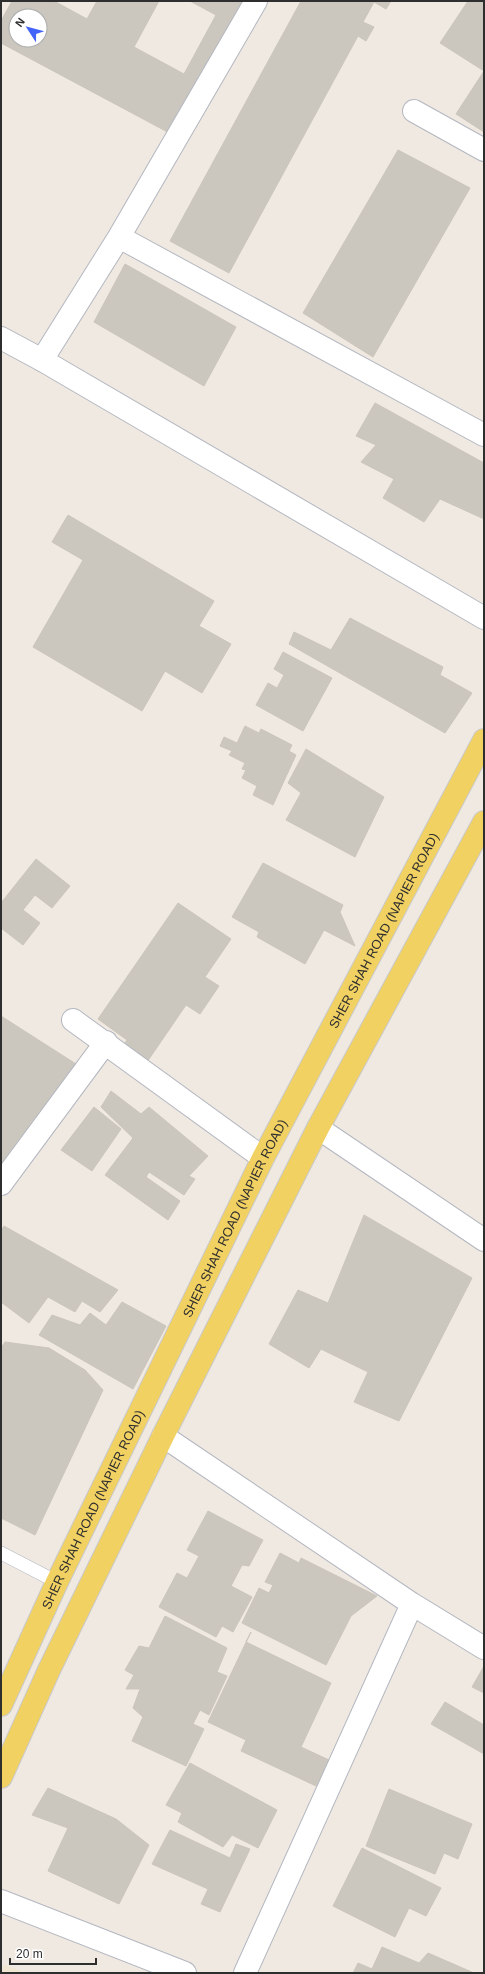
<svg xmlns="http://www.w3.org/2000/svg" width="485" height="1974" font-family="Helvetica,sans-serif">
  <style>
    .education { fill: #f0e6d1 }
    .building { fill: #cbc7bf; stroke: #cbc5ba; fill-rule: evenodd }
    .lines { fill: none; stroke-linecap: round; stroke-linejoin: round }
    .service-casing { stroke: #b4b7c1; stroke-width: 14 }
    .minor-casing { stroke: #b4b7c1; stroke-width: 24 }
    .tertiary-casing { stroke: #b4b7c1; stroke-width: 24 }
    .primary-casing { stroke: #c9c9c9; stroke-width: 24 }
    .service { stroke: #fff; stroke-width: 13 }
    .minor { stroke: #fff; stroke-width: 22 }
    .tertiary { stroke: #fff; stroke-width: 22 }
    .primary { stroke: #f2d163; stroke-width: 22 }
    .labels { text-anchor: middle; stroke-width: 3.5; stroke-linejoin: round; paint-order: stroke }
    .street-label { font-size: 13px; fill: #2e2e2e; stroke: #fff }
  </style>
  <rect width="100%" height="100%" fill="#efe9e1"/>
  <!-- education -->
  <path class="education" d="M4 1964 25 1973H1Z"/>
  <!-- building -->
  <path class="building" d="M12 1H54L87 19 97 1H159L134 47 184 74 216 15 190 1H247L175 136 1 43V21ZM16 16H40V40H16Z
    M301 1H391L386 9 374 2 363 22 374 27 366 41 358 36 229 273 170 241Z
    M468 1H484V132L456 114 484 71 440 43Z
    M398 150 470 188 373 357 303 313Z
    M125 264 236 327 204 386 94 322Z
    M375 403 484 463V519L440 499 424 522 383 498 394 479 361 462 376 445 356 436Z
    M68 515 214 601 199 626 231 644 202 693 165 671 142 711 33 647 83 560 52 542Z
    M350 618 443 667 440 675 472 693 445 733 289 644 294 632 331 650Z
    M283 652 332 678 303 731 256 705 268 683 277 688 284 675 274 669Z
    M245 726 259 733 261 729 292 745 289 751 296 755 273 805 253 795 257 786 242 778 246 770 242 769 245 763 229 755 232 751 220 746 224 737 237 743Z
    M306 749 384 797 355 857 286 820 301 793 288 783Z
    M36 859 70 886 52 908 35 895 23 910 40 923 23 945 1 928V903Z
    M263 863 343 905 340 912 355 946 324 930 305 964 257 937 259 932 232 917Z
    M178 903 231 939 205 977 219 986 200 1014 186 1005 147 1062 123 1046 127 1040 98 1019Z
    M1 1016 76 1064 1 1167Z
    M111 1091 141 1114 149 1107 208 1156 189 1176 195 1179 184 1195 149 1172 146 1177 180 1201 168 1220 105 1175 133 1138 101 1107Z
    M94 1107 121 1129 92 1171 61 1150Z
    M364 1215 472 1278 399 1421 354 1402 368 1372 321 1349 309 1368 269 1344 298 1290 328 1303Z
    M4 1226 118 1290 100 1312 82 1301 75 1312 48 1297 29 1323 1 1302V1231Z
    M122 1302 166 1326 133 1389 39 1335 52 1315 80 1325 90 1313 106 1325Z
    M5 1342 49 1348 85 1370 103 1390 35 1535 1 1518V1348Z
    M208 1511 263 1540 249 1566 242 1565 231 1586 252 1597 233 1632 222 1626 216 1637 159 1607 177 1573 187 1578 199 1556 187 1550Z
    M280 1553 299 1563 301 1558 377 1596 351 1616 326 1665 242 1623 259 1588 269 1593 273 1585 265 1582Z
    M165 1616 227 1648 217 1672 227 1676 209 1715 200 1710 193 1724 204 1729 186 1766 132 1741 143 1717 133 1708 140 1689H126L134 1675 125 1670 139 1646 149 1648Z
    M251 1632 246 1642 331 1683 301 1747 329 1760 316 1786 241 1751 246 1740 208 1722Z
    M484 1666V1693L472 1687Z
    M445 1702 484 1725V1754L431 1724Z
    M190 1763 277 1810 258 1848 232 1835 223 1847 178 1822 182 1813 166 1805Z
    M48 1788 116 1819 149 1845 119 1904 48 1871 68 1828 32 1815Z
    M389 1789 472 1824 458 1859 444 1853 435 1874 366 1846Z
    M170 1830 230 1858 236 1844 250 1849 220 1912 201 1904 208 1889 152 1864Z
    M362 1848 441 1888 426 1916 409 1908 395 1937 333 1906Z
    M382 1947 419 1963 428 1953 474 1973H353L358 1963 372 1969Z"/>
  <g class="lines">
    <!-- service casing -->
    <g class="service-casing">
      <path id="service" d="M1 1553 57 1582"/>
    </g>
    <!-- minor casing -->
    <g class="minor-casing">
      <path id="minor" d="M414 111 484 150
        M119 237 484 435
        M42 360 119 237 256 1
        M73 1020 263 1158
        M318 1128 484 1240
        M1 1184 106 1042
        M163 1436 412 1604 484 1648
        M1 1901 185 1973
        M245 1973 412 1604"/>
    </g>
    <!-- tertiary casing -->
    <g class="tertiary-casing">
      <path id="tertiary" d="M1 338 42 360 484 618"/>
    </g>
    <!-- primary casing -->
    <g class="primary-casing">
      <g id="primary">
        <path id="s1" d="M1 1705 57 1582 263 1158 484 740"/>
        <path d="M1 1777 49 1670 163 1436 318 1128 484 822"/>
      </g>
    </g>
    <!-- service -->
    <use href="#service" class="service"/>
    <!-- minor -->
    <use href="#minor" class="minor"/>
    <!-- tertiary -->
    <use href="#tertiary" class="tertiary"/>
    <!-- primary -->
    <use href="#primary" class="primary"/>
  </g>
  <g class="labels">
    <!-- street labels -->
    <g class="street-label">
      <text dy="5" stroke="none"><textPath href="#s1" startOffset="864">SHER SHAH ROAD (NAPIER ROAD)</textPath></text>
      <text dy="5" stroke="none"><textPath href="#s1" startOffset="540">SHER SHAH ROAD (NAPIER ROAD)</textPath></text>
      <text dy="5" stroke="none"><textPath href="#s1" startOffset="216">SHER SHAH ROAD (NAPIER ROAD)</textPath></text>
    </g>
  </g>
  <!-- border -->
  <rect width="485" height="1974" fill="none" stroke="#2e2e2e" stroke-width="4"/>
  <!-- north arrow -->
  <g transform="translate(28 28) rotate(306)"><circle r="19" fill="#ffffff" stroke="#ababab"/>
  <path d="M0-3L7 15L0 10L-7 15Z" fill="#4264fb"/>
  <text y="-6" font-size="11" font-weight="bold" text-anchor="middle" fill="#2e2e2e">N</text>
  </g>
  <!-- scale -->
  <path d="M10 1958v6h86v-6" fill="none" stroke="#2e2e2e" stroke-width="2"/>
  <text x="16" y="1958" font-size="12" fill="#2e2e2e" stroke="#ffffff" stroke-width="3" paint-order="stroke">20 m</text>
</svg>
